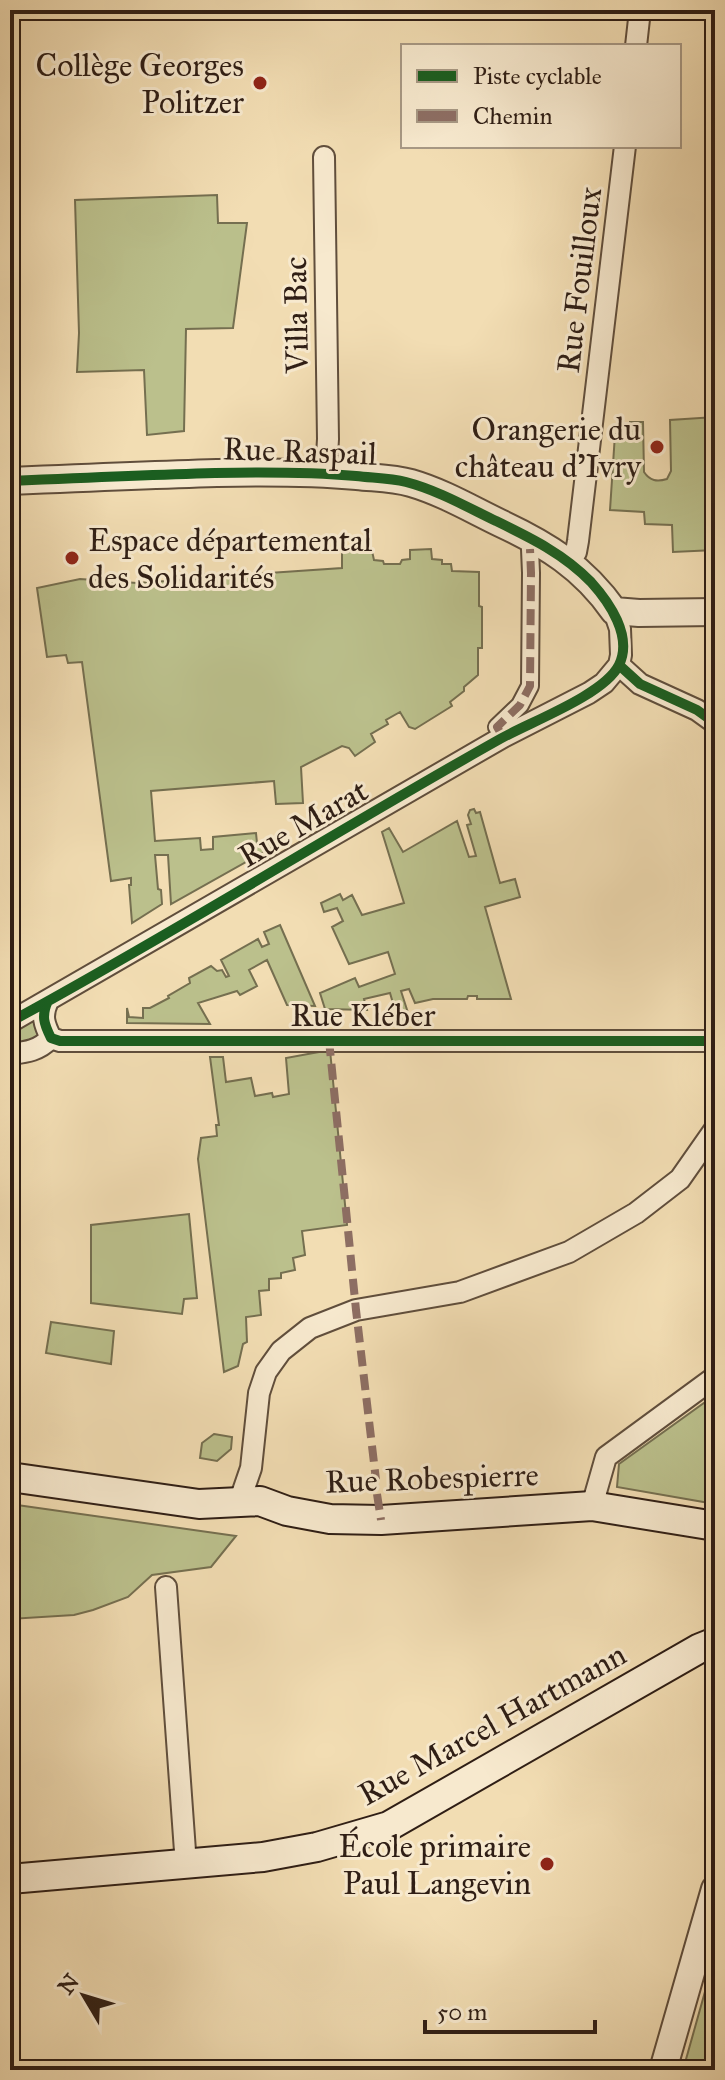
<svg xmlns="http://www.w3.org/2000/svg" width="725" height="2080" font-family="'IM FELL Great Primer',serif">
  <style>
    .green { fill: #bbc08c; stroke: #756f50; stroke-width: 2 }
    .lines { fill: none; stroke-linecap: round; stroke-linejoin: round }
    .pedestrian-casing { stroke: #604e3c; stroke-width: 20 }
    .minor-casing { stroke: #604e3c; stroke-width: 24 }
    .tertiary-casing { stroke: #604e3c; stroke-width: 30 }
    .secondary-casing { stroke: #2f1e15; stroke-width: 32 }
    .pedestrian { stroke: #f7e9ce; stroke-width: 16 }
    .minor { stroke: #f7e9ce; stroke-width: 20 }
    .tertiary { stroke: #f7e9ce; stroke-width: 26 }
    .secondary { stroke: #f7e9ce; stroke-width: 28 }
    .quiet { stroke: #8d6e63; stroke-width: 8; stroke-dasharray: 16 8; stroke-linecap: butt }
    .cycleway-casing { stroke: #f7e9ce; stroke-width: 15 }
    .cycleway { stroke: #1b5e20; stroke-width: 10 }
    .poi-dot { fill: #8f2418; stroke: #f7e9ce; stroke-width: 3 }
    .labels { text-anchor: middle; stroke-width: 6; stroke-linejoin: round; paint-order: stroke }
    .poi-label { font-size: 32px; fill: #2f1e15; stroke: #f7e9ce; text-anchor: end }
    .street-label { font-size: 32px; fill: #2f1e15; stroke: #f7e9ce }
  </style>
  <rect width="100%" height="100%" fill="#f2ddb3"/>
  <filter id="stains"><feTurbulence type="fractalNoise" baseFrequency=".0025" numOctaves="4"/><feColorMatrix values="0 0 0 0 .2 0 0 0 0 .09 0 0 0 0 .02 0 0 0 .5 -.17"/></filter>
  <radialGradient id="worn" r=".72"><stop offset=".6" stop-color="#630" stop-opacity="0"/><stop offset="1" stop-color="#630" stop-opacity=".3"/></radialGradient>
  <!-- green -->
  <path class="green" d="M217 195 218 223H247L233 328 186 329 184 431 147 435 144 370 77 372 79 333 75 200Z
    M715 417V550L673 552 672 525 645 524 644 512 610 510 615 434 629 435 630 422H643L644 472C650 481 657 482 667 479L671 471 670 420Z
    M431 549 432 559 442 560V564H451L452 571 479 572V606L482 607V648H478V675L464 687V691L450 702 452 706 415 729 409 727 400 712 386 720 388 724 371 734 375 742 355 756 349 748 342 746 301 767 303 803 276 804 274 781 151 791 155 841 200 838 201 850 213 849V837L256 833 257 843 278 842V844L171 904 168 855H155L158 889 161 890 162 904 132 923 129 885H131V878L111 881 82 662 68 663 66 655 47 657 37 588 80 579 137 583 197 579V574H208V577L342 568V552L372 551 374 560 383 561 384 564H400L402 560 410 559V550Z
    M474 809 476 813 480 812 500 883 515 879 520 897 485 907 511 999H477V996H468L467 999H433L415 1003 409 989 401 991 409 1016 418 1015 421 1024H401L399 1017H397L390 993 364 999 367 1010 325 1009 320 993 355 978 359 987 395 974 388 952 349 964 332 927 343 921 337 908 324 912 321 903 340 894 343 900 352 895 362 915 404 903 382 832 389 828 403 852 457 821 469 857 476 856 467 825 471 824 468 815 470 810Z
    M280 925 315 1006 287 1005 267 960 249 970 257 986 240 995 237 991 198 1003 210 1024 127 1023V1008L129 1017 143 1018V1008H150L169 998 168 996 190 983 189 978 211 966 217 971 222 970 226 977 229 976 221 960 258 939 262 947 269 944 264 932Z
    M29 1021 35 1022 40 1037 10 1049V1030Z
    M330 1050 347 1225 302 1231 305 1255 293 1258 295 1270 281 1273V1278L269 1279V1290L259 1291 261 1315 246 1317 247 1342 243 1344 238 1366 224 1372 198 1159 201 1138 217 1136 216 1125H219L210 1057H223L226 1082 251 1078 255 1096 272 1093 273 1097 289 1094 286 1058Z
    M189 1214 197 1298 184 1299 182 1314 91 1303V1225Z
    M51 1322 114 1331 111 1364 46 1353Z
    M715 1395V1504L617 1487 619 1464Z
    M214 1434 232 1437 231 1449 217 1461 200 1458 202 1443Z
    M10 1504 236 1536 211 1567 152 1575 128 1597 93 1610 74 1615 10 1619Z
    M715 1956V2070H683Z"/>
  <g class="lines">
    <!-- pedestrian casing -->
    <g class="pedestrian-casing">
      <path id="pedestrian" d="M500 732 497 727 520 705 530 686 531 573 530 549"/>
    </g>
    <!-- minor casing -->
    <g class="minor-casing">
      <path id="minor" d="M636 46 640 10
        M324 157 328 439 326 473
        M569 562 576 552 578 541 625 146
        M619 665 640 684 697 710 715 723
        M48 1001C41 1016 44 1024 51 1038L60 1041H715
        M10 1022 503 737 589 693 604 683 619 665 621 655 620 629 614 611
        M10 1054C27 1052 38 1051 51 1038
        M239 1503 251 1468 259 1393 266 1372 281 1351 310 1328 356 1310 460 1292 569 1252 636 1213 680 1179 715 1129
        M592 1506 606 1457 715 1377
        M166 1587 186 1865"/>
    </g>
    <!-- tertiary casing -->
    <g class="tertiary-casing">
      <path id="tertiary" d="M10 481C79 478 148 475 217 473 264 472 310 472 357 476 375 478 393 478 411 483 442 492 471 509 500 523 547 545 583 567 614 611L639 613 715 612
        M663 2070 715 1889"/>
    </g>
    <!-- secondary casing -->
    <g class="secondary-casing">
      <path id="secondary" d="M10 1477 199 1504 260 1501 287 1511 330 1519 381 1520 592 1506 715 1526
        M10 1879 263 1857 317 1847 389 1826 700 1648 715 1642"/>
    </g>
    <!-- pedestrian -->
    <use href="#pedestrian" class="pedestrian"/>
    <!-- minor -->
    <use href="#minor" class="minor"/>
    <!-- tertiary -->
    <use href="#tertiary" class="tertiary"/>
    <!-- secondary -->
    <use href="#secondary" class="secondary"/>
    <!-- quiet -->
    <path class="quiet" d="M500 732 497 727 520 705 530 686 531 573 530 549
      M329 1040 356 1310 376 1480
      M377 1494 381 1520"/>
    <!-- cycleway casing -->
    <g class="cycleway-casing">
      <path id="cycleway" d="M10 481C78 478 147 475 215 473 263 472 309 472 356 476 373 478 390 478 406 482 437 490 467 507 496 521 531 538 564 554 591 582 609 602 633 636 619 665 604 695 530 722 500 739 336 831 176 932 10 1022
        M619 665 640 684 697 710 715 723
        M48 1001C41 1016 44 1024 51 1038L60 1041H715"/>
    </g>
    <!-- cycleway -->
    <use href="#cycleway" class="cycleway"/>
  </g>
  <!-- markers -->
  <g class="poi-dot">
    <circle cx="260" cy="83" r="8"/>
    <circle cx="657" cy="447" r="8"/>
    <circle cx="72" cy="558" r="8"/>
    <circle cx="547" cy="1864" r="8"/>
  </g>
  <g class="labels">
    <!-- poi labels -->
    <g class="poi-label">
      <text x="244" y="76">Collège Georges<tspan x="244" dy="37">Politzer</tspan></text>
      <text x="641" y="440">Orangerie du<tspan x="641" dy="37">château d'Ivry</tspan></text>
      <text x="88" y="551" text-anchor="start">Espace départemental<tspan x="88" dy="37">des Solidarités</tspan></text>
      <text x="531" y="1857">École primaire<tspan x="531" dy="37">Paul Langevin</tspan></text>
    </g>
    <!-- street labels -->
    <g class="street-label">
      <text transform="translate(579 280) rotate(-83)" y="11">Rue Fouilloux</text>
      <text transform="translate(296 315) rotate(-91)" y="11">Villa Bac</text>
      <text transform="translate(300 451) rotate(2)" y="11">Rue Raspail</text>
      <text transform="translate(303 823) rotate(-30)" y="11">Rue Marat</text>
      <text x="363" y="1026">Rue Kléber</text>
      <text transform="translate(432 1478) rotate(-2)" y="11">Rue Robespierre</text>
      <text transform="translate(492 1724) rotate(-29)" y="11">Rue Marcel Hartmann</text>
    </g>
  </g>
  <!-- margin -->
  <rect width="725" height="2080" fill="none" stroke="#f2ddb3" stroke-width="40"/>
  <rect x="12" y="12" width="701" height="2056" fill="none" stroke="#2f1e15" stroke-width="4"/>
  <rect x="20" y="20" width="685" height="2040" fill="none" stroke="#2f1e15" stroke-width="2"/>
  <!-- legend -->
  <rect x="401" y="44" width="280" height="104" fill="#f7e9ce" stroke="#a79884" stroke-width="2"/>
  <rect x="417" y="70" width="40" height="12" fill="#1b5e20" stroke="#a79884" stroke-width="2"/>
  <text x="473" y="84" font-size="24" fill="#2f1e15">Piste cyclable</text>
  <rect x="417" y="110" width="40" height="12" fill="#8d6e63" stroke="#a79884" stroke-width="2"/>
  <text x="473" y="124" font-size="24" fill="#2f1e15">Chemin</text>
  <!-- north arrow -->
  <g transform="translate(84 1996) rotate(308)" stroke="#f7e9ce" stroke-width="6" paint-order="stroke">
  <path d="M0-6L14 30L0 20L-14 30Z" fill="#2f1e15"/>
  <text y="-12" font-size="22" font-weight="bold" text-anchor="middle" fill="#2f1e15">N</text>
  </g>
  <!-- scale -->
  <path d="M425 2020v12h170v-12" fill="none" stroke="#2f1e15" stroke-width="4"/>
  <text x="437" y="2020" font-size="24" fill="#2f1e15" stroke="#f7e9ce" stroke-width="6" paint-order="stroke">50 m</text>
  <rect width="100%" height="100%" filter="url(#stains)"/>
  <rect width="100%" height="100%" fill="url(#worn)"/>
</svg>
